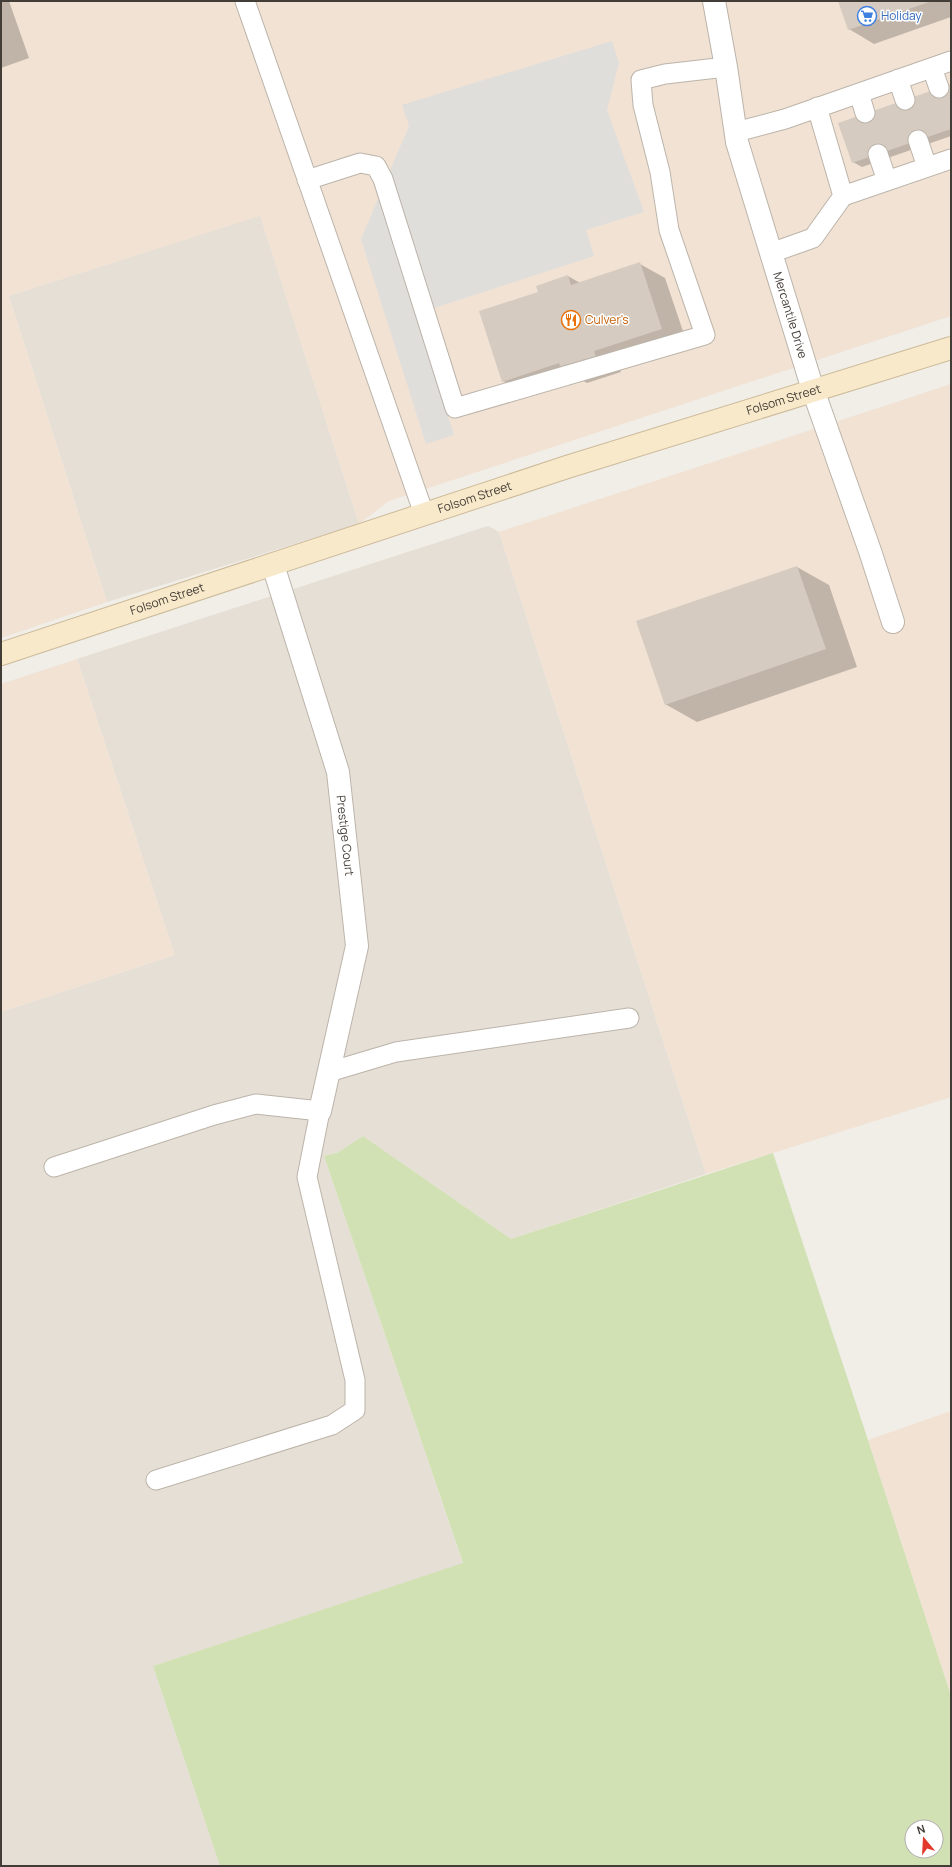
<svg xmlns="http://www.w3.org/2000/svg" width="952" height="1867" font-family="Manrope,sans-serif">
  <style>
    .residential { fill: #e5dfd5 }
    .commercial { fill: #f1e2d4 }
    .green { fill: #d1e1b4; fill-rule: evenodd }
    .parking { fill: #e0dedb }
    .shadow { fill: #0003 }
    .building { fill: #d5cbc0 }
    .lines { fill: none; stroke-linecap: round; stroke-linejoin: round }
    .lane-casing { stroke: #bcb4aa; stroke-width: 21 }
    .street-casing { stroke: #bcb4aa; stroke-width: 24 }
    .secondary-casing { stroke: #ccbb9b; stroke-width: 24 }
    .lane { stroke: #fff; stroke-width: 19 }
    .street { stroke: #fff; stroke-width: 22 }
    .secondary { stroke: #f8e9ca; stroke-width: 22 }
    .labels { text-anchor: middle; stroke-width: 3; stroke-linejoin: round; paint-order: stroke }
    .shop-label { font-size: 12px; fill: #366cbe; stroke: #fff; text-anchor: start }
    .street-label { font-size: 12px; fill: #433d37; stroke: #fff }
    .food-label { font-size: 12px; fill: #c56008; stroke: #fff; text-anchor: start }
  </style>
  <rect width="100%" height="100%" fill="#f1ede7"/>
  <!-- residential -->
  <path class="residential" d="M260 215 359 524 107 602 9 296Z
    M488 526 499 532 706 1174 511 1239 363 1136 337 1153 324 1156 463 1564 153 1666 220 1866H1V1012L175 955 77 659Z"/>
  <!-- commercial -->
  <path class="commercial" d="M1 1H951V316L389 501 359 524 260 216 9 296 107 602 1 638Z
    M951 384V1097L706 1174 499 532Z
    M77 659 175 955 1 1012V684Z
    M951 1411V1696L868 1440Z"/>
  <!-- green -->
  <path class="green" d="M363 1136 511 1239 773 1153 868 1440 951 1696V1866H220L153 1666 463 1563 324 1156 337 1153ZM912 1827H936V1851H912Z"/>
  <!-- parking -->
  <path class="parking" d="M612 41 619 63 607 110 644 212 586 230 594 256 416 314 454 435 426 444 361 239 409 126 402 105Z"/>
  <!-- shadow -->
  <path class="shadow" d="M1 1H9L29 58 1 68Z
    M839 1H951V17L874 44 849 29Z
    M951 85V136L862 167 853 162Z
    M640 264 665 278 687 343 618 365 621 372 587 383 578 378 528 395 503 381 539 292 568 276 580 283Z
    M797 567 829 585 857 667 697 722 665 704 637 622Z"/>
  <!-- building -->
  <path class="building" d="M838 1H932L848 30Z
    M951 84V129L852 163 838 123Z
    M640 262 662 329 594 351 596 357 561 369 559 363 502 382 479 311 538 292 536 286 568 275 571 285Z
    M797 566 826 649 665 705 636 621Z"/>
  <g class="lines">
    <!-- lane casing -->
    <g class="lane-casing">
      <path id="lane" d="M245 1 424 514
        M932 68 939 88
        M898 79 905 100
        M859 93 865 113
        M817 107 843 196 951 159
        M736 132 785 119 951 61
        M918 140 927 167
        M878 154 887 181
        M307 180 360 163 376 166 383 179 455 408 705 335 669 230 660 172 643 105 641 80 665 74 726 67
        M771 253 813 238 843 196
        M329 1072 396 1052 629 1018
        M54 1167 214 1115 256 1104 320 1111 307 1177 355 1380V1410L332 1425 156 1480"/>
    </g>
    <!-- street casing -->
    <g class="street-casing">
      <g id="street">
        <path id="s1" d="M714 1 726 67 737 142 813 390 870 551 893 622"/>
        <path id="s2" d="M273 565 338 772 357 946 320 1111"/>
      </g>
    </g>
    <!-- secondary casing -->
    <g class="secondary-casing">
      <g id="secondary">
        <path id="s3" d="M1 654 567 467 951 348"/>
      </g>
    </g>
    <!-- lane -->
    <use href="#lane" class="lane"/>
    <!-- street -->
    <use href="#street" class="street"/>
    <!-- secondary -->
    <use href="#secondary" class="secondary"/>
  </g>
  <!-- icons -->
  <defs>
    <g id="supermarket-ring" transform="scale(1)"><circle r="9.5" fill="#fff" stroke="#3f7fe0" stroke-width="1.5"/><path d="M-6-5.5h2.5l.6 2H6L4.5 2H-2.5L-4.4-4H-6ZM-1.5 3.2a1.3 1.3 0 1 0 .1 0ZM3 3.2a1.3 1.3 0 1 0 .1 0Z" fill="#3f7fe0"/></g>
    <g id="restaurant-ring" transform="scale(1)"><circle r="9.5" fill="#fff" stroke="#e8710a" stroke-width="1.5"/><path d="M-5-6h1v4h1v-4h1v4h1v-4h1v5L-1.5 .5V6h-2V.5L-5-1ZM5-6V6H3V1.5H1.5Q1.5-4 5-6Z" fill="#e8710a"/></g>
  </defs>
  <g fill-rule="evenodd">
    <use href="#supermarket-ring" x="867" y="16"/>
    <use href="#restaurant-ring" x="571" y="320"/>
  </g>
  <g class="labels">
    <!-- shop labels -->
    <g class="shop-label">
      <text x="881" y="20">Holiday</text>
    </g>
    <!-- street labels -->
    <g class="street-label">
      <text dy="4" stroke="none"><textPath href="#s1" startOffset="324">Mercantile Drive</textPath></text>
      <text dy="4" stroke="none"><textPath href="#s3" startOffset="823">Folsom Street</textPath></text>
      <text dy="4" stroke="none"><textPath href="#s3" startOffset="499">Folsom Street</textPath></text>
      <text dy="4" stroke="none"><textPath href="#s3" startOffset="175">Folsom Street</textPath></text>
      <text dy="4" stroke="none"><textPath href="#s2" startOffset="281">Prestige Court</textPath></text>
    </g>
    <!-- food labels -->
    <g class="food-label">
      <text x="585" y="324">Culver's</text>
    </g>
  </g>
  <!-- border -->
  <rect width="952" height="1867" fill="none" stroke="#433d37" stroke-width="4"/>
  <!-- north arrow -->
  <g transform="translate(924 1839) rotate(342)"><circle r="19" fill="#ffffff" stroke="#b4b1af"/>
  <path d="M0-3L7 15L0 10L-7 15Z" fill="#e2392d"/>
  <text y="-6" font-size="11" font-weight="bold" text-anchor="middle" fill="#433d37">N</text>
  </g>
</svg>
